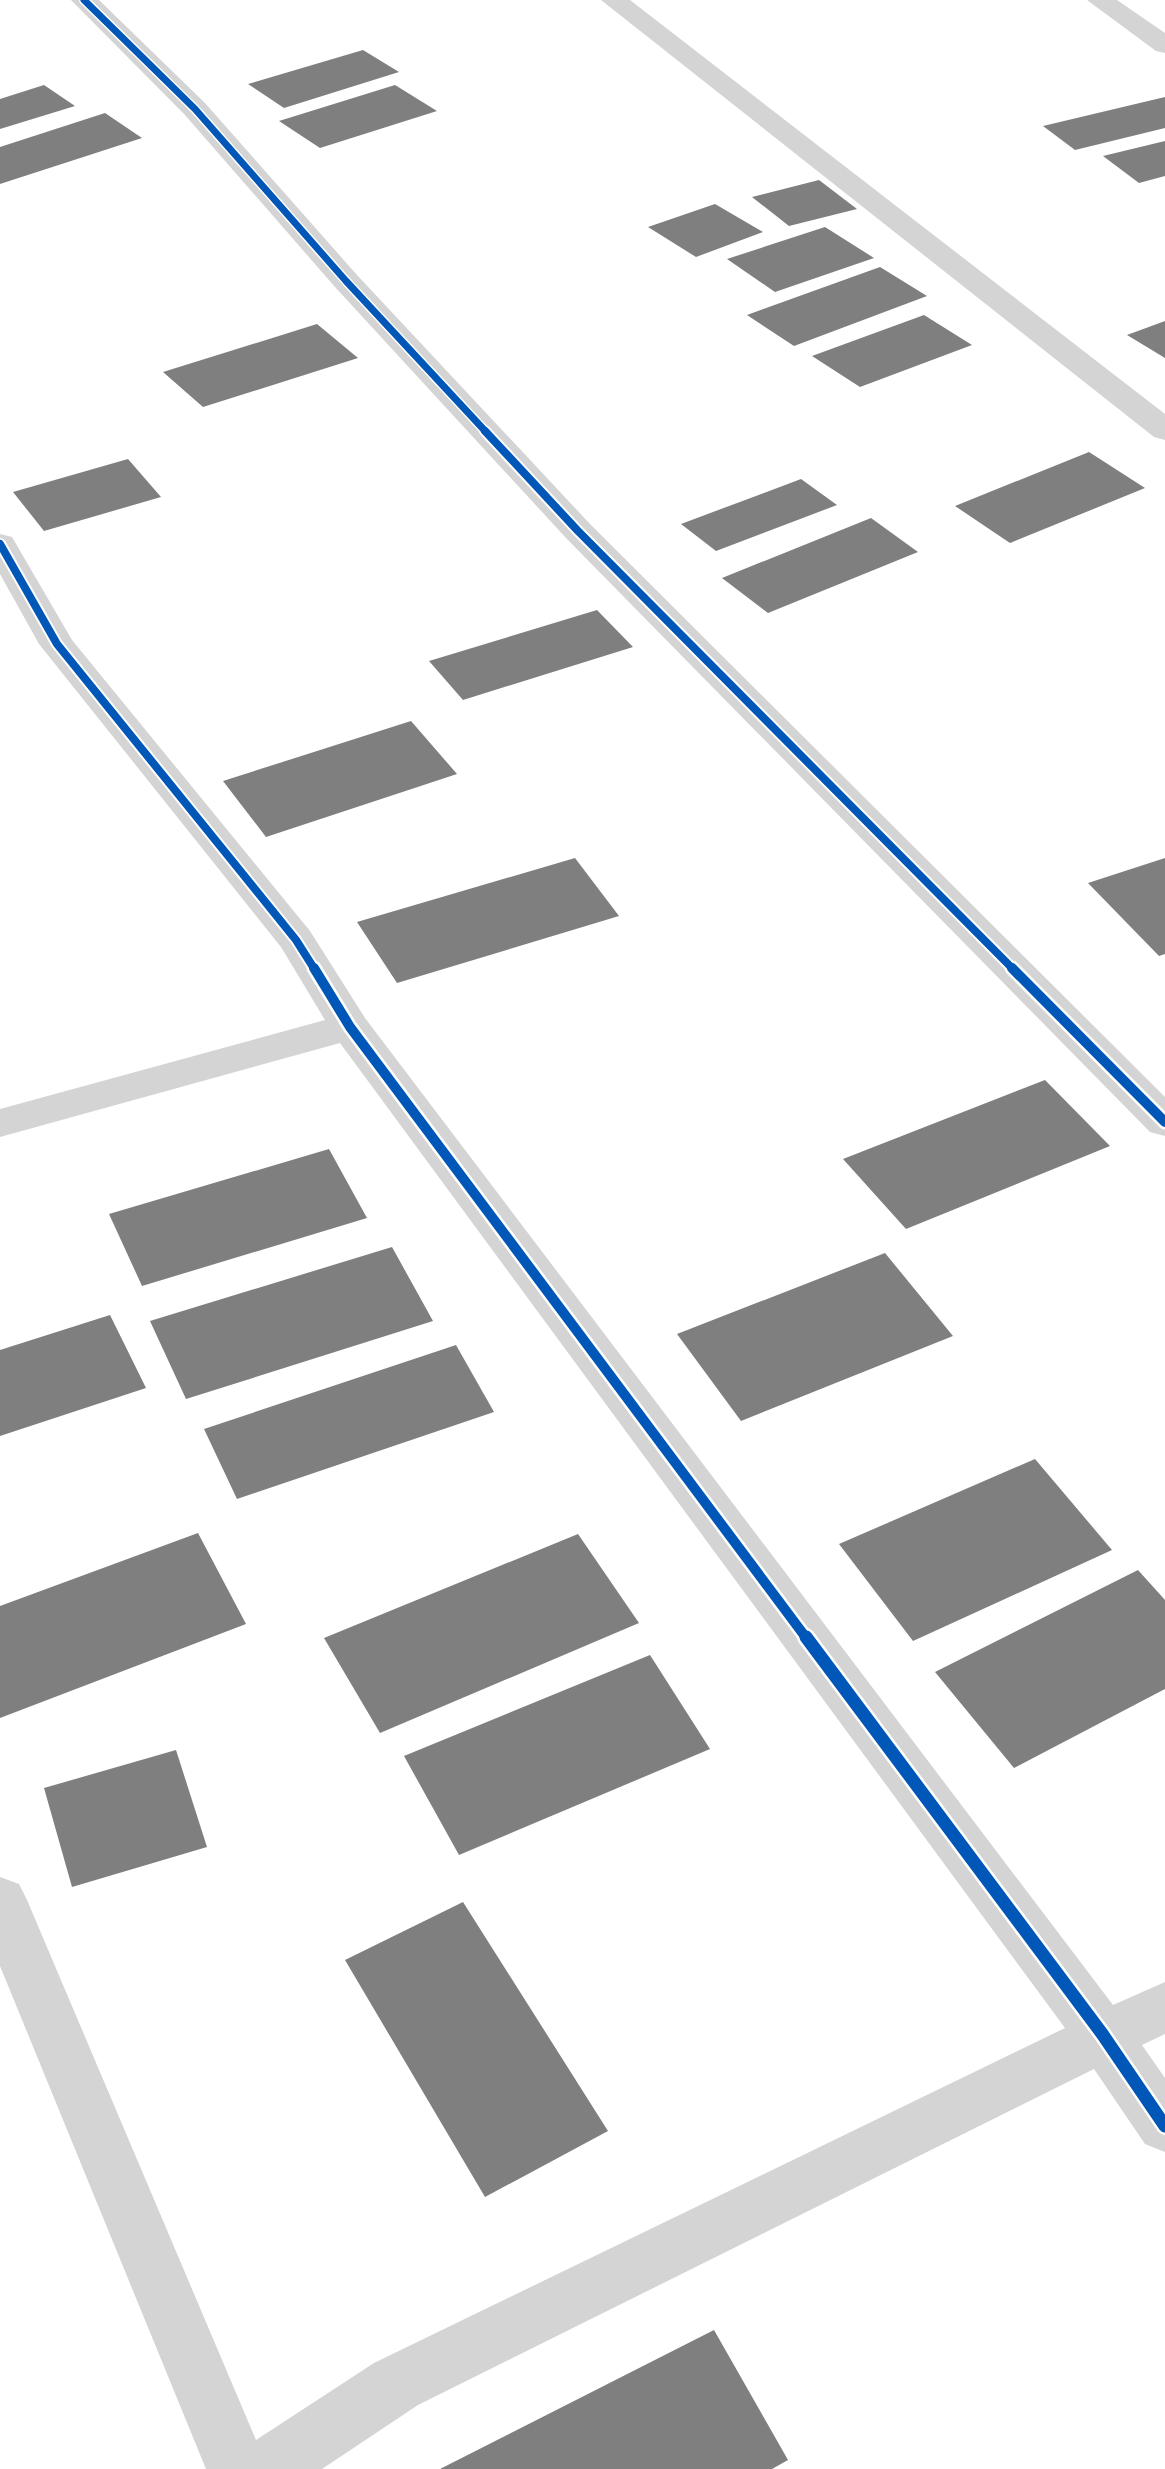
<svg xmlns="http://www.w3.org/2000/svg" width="1165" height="2469" font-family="Raleway,sans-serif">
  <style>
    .building { fill: #7f7f7f }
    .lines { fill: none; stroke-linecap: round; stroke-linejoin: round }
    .minor { fill: #d4d4d4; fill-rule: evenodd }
    .cycleway-far3-casing { stroke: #fff; stroke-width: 10 }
    .cycleway-far2-casing { stroke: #fff; stroke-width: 12 }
    .cycleway-far1-casing { stroke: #fff; stroke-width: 15 }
    .cycleway-casing { stroke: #fff; stroke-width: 18 }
    .cycleway-far3 { stroke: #0057b8; stroke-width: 7 }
    .cycleway-far2 { stroke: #0057b8; stroke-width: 8 }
    .cycleway-far1 { stroke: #0057b8; stroke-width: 10 }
    .cycleway { stroke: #0057b8; stroke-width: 13 }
  </style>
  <rect width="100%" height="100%" fill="#fff"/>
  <!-- building -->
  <path class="building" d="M363 50 399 72 284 108 248 84Z
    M44 85 75 106 0 129V99Z
    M395 85 437 111 320 148 279 121Z
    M1165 97V128L1075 150 1043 126Z
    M105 113 142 138 0 184V147Z
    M1165 141V176L1139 183 1103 156Z
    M819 180 857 209 789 226 752 197Z
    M715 204 763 232 696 257 648 227Z
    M825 227 874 258 775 292 727 259Z
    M880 267 927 296 794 346 747 315Z
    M924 315 972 345 860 387 812 356Z
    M1165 321V358L1127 335Z
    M317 324 358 358 203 407 163 372Z
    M1089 452 1145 488 1010 543 955 506Z
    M128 459 161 497 44 531 13 492Z
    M801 479 837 505 716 551 681 524Z
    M871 518 918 552 768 613 722 578Z
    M597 610 633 647 463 700 429 661Z
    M411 721 457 774 266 837 223 781Z
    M575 858 619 916 397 983 357 922Z
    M1165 858V954L1159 956 1088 883Z
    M1045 1080 1110 1146 906 1229 843 1159Z
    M329 1149 367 1218 142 1286 109 1214Z
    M392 1247 433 1321 186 1399 150 1321Z
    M885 1253 953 1336 741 1421 677 1334Z
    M110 1315 146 1388 0 1436V1350Z
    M456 1345 494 1412 237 1499 204 1429Z
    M1035 1459 1112 1550 913 1641 839 1544Z
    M198 1533 246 1624 0 1718V1606Z
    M578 1534 639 1623 380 1733 324 1638Z
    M1138 1570 1165 1600V1689L1014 1768 935 1672Z
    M650 1655 710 1749 459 1855 404 1756Z
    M176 1750 207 1847 72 1887 44 1788Z
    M463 1902 608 2131 485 2197 345 1960Z
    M714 2330 788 2460 772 2469H440Z"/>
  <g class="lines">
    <!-- minor -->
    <path class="minor" d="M71 0H99L205 103 357 275 590 524 1165 1097V1136L1150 1132 566 538 335 287 185 115Z
      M601 0H630L1165 414V440L1154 437Z
      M1087 0H1117L1165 33V53L1156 51Z
      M0 534 12 537 72 640 310 931 365 1018 1113 2005 1165 1982V2034L1142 2045 1165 2078V2152L1145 2144 1094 2069 418 2405 322 2469H206L0 1966V1877L19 1884 27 1900 256 2440 374 2363 1065 2028 340 1043 0 1137V1109L325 1020 281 947 39 644 0 574Z"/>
    <!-- cycleway-far3 casing -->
    <g class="cycleway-far3-casing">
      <path id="cycleway-far3" d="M84 0 195 109 346 281 487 433"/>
    </g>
    <!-- cycleway-far2 casing -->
    <g class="cycleway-far2-casing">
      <path id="cycleway-far2" d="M485 431 578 531 1014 970
        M0 544 57 644 296 940 315 970"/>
    </g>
    <!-- cycleway-far1 casing -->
    <g class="cycleway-far1-casing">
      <path id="cycleway-far1" d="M314 968 350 1027 807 1639
        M1012 968 1165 1122"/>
    </g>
    <!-- cycleway casing -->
    <g class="cycleway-casing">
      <path id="cycleway" d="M806 1637 1103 2035 1165 2126"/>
    </g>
    <!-- cycleway-far3 -->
    <use href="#cycleway-far3" class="cycleway-far3"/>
    <!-- cycleway-far2 -->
    <use href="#cycleway-far2" class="cycleway-far2"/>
    <!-- cycleway-far1 -->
    <use href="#cycleway-far1" class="cycleway-far1"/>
    <!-- cycleway -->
    <use href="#cycleway" class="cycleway"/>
  </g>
</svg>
